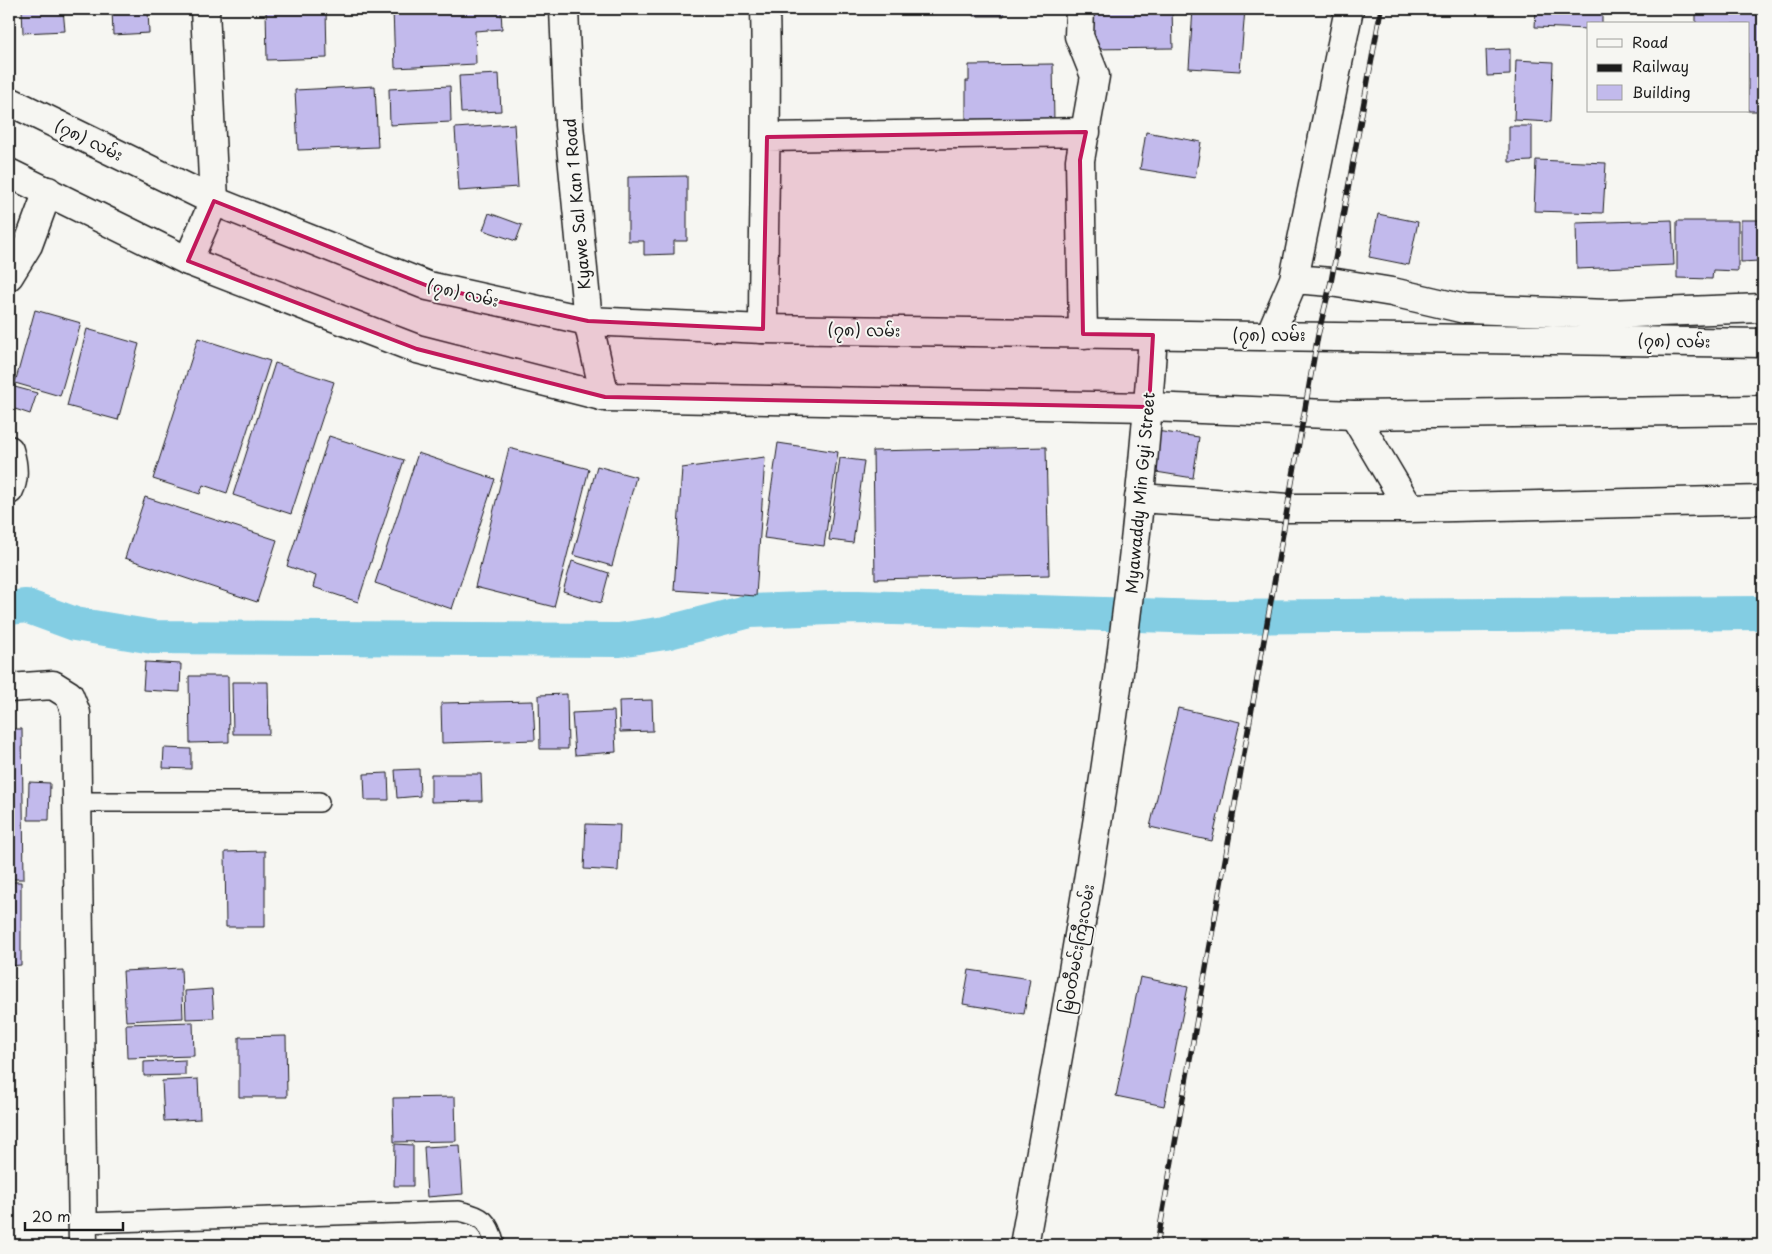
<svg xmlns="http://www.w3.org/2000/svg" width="1772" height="1254" font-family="'Playpen Sans','Noto Sans Myanmar',sans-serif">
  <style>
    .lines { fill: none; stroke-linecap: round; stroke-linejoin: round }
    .canal { stroke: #83cde3; stroke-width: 34 }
    .building { fill: #c2baec; stroke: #1c1c1c }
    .lane-casing { stroke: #1c1c1c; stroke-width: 22 }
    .street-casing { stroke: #1c1c1c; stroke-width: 31 }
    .secondary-casing { stroke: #1c1c1c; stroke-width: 31 }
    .primary-casing { stroke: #1c1c1c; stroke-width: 31 }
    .lane { stroke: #f6f6f2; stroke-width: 19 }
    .street { stroke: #f6f6f2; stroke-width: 28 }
    .secondary { stroke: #f6f6f2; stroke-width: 28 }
    .primary { stroke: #f6f6f2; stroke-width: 28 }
    .rail-casing { stroke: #1c1c1c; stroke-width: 5.5 }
    .rail { stroke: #f6f6f2; stroke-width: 4; stroke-dasharray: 11; stroke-linecap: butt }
    .marked { fill: #c2185b; fill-opacity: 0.2; stroke: #c2185b; stroke-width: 4; stroke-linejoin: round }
    .labels { text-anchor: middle; stroke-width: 4; stroke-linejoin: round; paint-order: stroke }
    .street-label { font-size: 16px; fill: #1c1c1c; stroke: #f6f6f2 }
  </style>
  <rect width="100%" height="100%" fill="#f6f6f2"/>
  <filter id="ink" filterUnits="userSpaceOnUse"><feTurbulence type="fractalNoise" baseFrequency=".02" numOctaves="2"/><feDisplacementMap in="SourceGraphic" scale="10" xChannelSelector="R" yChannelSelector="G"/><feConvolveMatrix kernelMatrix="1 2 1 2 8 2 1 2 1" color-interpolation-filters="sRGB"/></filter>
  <g filter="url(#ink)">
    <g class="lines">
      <!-- canal -->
      <path class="canal" d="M9 608 26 606 75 624 153 637 619 640 665 633 750 611 858 607 1206 617 1763 613"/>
    </g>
    <!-- building -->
    <path class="building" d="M22 9H63L65 31 23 33Z
      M112 9H148L149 33 113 35Z
      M266 9H326L327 58 267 60Z
      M393 9H501L502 29 475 31 476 64 395 68Z
      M973 9H1004V16H973Z
      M1089 9H1172L1173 48 1090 49Z
      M1193 9H1245L1240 71 1189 68Z
      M1536 9H1602V24H1588V29L1535 27Z
      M1696 9H1763V111H1748V24H1696Z
      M1510 49V75L1487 76 1486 50Z
      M1516 60 1553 62 1551 122 1514 120Z
      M1053 64 1054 122 966 123V81H969V65Z
      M499 74 501 111 461 113 459 76Z
      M375 86 378 147 298 150 295 90Z
      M450 86 451 122 390 125 389 89Z
      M514 124 518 187 459 191 455 128Z
      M1509 126H1532V161L1509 162Z
      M1146 132 1201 142 1195 178 1140 169Z
      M1536 160 1606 163 1603 213 1534 211Z
      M687 176V241H674V254L644 255V241H628V177Z
      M489 213 522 225 516 241 483 230Z
      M1378 214 1418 222 1409 265 1369 257Z
      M1672 220 1674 265 1577 269 1576 223Z
      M1741 220H1759V261L1741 262Z
      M1677 221H1738V271L1713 270 1712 279 1677 278Z
      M35 310 81 323 60 396 15 383Z
      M87 329 139 344 118 420 67 406Z
      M198 338 270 361 227 493 203 485 200 494 153 479Z
      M275 363 334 382 291 514 233 495Z
      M11 386 37 393 30 414 9 407Z
      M1156 431 1199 437 1193 478 1150 471Z
      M329 436 404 460 358 602 313 587 316 576 287 566Z
      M778 443 838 452 824 546 764 538Z
      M1046 447 1049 575 875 579 873 451Z
      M509 448 589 469 554 607 475 587Z
      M418 453 495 479 452 609 375 583Z
      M765 457 756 596 674 590 682 468Z
      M840 458 864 461 853 543 829 540Z
      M597 466 636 477 612 566 573 555Z
      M145 497 277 540 257 602 125 558Z
      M572 561 609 573 601 603 563 591Z
      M145 662 181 664 180 692 143 690Z
      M189 676H228L229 742 190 743Z
      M232 682H268L269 734H233Z
      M567 694 568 749H540L539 695Z
      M652 700 653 731 620 732 619 701Z
      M533 701 535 740 442 743 441 703Z
      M1178 708 1240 722 1212 841 1150 827Z
      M614 711 616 752 575 755 572 713Z
      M9 729H22L24 879H9Z
      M164 748 191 749V769L163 768Z
      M419 769 420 796 397 798 395 770Z
      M388 773 389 800H365L364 774Z
      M431 774H481L482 801 431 802Z
      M29 782 50 783 49 820H28Z
      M586 824 620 825 618 871 584 869Z
      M265 851V927H226L225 852Z
      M9 882H21V965L9 966Z
      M181 968 183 1018 126 1021 123 971Z
      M969 970 1030 979 1024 1014 963 1004Z
      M1140 977 1188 987 1164 1106 1116 1096Z
      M212 989 214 1018 186 1019 185 991Z
      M193 1022 194 1056 127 1058 126 1024Z
      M286 1036 287 1097H239V1037Z
      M185 1060V1075L144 1076V1062Z
      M198 1079 200 1119 164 1121 162 1081Z
      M455 1097 456 1141 394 1142 393 1098Z
      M395 1144 413 1145V1186H394Z
      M460 1145 463 1194 427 1197 424 1147Z"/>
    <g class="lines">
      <!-- lane casing -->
      <g class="lane-casing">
        <path id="lane" d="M78 802H319
          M82 1223 459 1211C483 1216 489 1221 495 1245"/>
      </g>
      <!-- street casing -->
      <g class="street-casing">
        <path id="street" d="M564 9 569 125 588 321 605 397
          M1080 9 1079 36 1095 76 1080 160 1083 334
          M767 137 1086 132
          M188 261 214 201 205 9
          M9 276 28 245 48 191
          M1294 279 1331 282 1392 292 1465 309 1608 314 1763 308
          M763 329C763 222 768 116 765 9
          M1270 335 1294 279 1349 9
          M1354 415 1409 508
          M9 450C13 463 15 478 9 490
          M1139 498 1288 508H1409L1763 500
          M9 688 53 685 69 695 76 713 83 1245"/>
      </g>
      <!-- secondary casing -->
      <g class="secondary-casing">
        <path id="secondary" d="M1024 1245C1079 943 1134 641 1153 335"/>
      </g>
      <!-- primary casing -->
      <g class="primary-casing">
        <path id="primary" d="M9 101 214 201 428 286 588 321 763 329 1763 343
          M9 173 188 261 417 349 605 397 1149 407 1354 415 1763 410"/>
      </g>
      <!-- lane -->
      <use href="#lane" class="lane"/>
      <!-- street -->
      <use href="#street" class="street"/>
      <!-- secondary -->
      <use href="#secondary" class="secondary"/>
      <!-- primary -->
      <use href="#primary" class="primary"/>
      <!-- rail casing -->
      <g class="rail-casing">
        <path id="rail" d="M1157 1245 1318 335 1331 282 1381 9"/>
      </g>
      <!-- rail -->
      <use href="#rail" class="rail"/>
    </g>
  </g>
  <!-- marked area -->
  <path class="marked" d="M1086 132 1080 160 1083 334 1153 335 1149 407 605 397 417 349 188 261 214 201 428 286 588 321 763 329 767 137Z"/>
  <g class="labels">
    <!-- street labels -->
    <g class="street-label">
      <text transform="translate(89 140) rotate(26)" y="6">(၇၈) လမ်း</text>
      <text transform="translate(577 204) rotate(-95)" y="6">Kyawe Sal Kan 1 Road</text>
      <text transform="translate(463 293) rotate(13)" y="6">(၇၈) လမ်း</text>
      <text transform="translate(864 330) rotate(1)" y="6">(၇၈) လမ်း</text>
      <text x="1269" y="341">(၇၈) လမ်း</text>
      <text transform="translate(1674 341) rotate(1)" y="6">(၇၈) လမ်း</text>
      <text transform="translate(1140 493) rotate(-85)" y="6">Myawaddy Min Gyi Street</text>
      <text transform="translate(1077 949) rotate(-80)" y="6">မြဝတီမင်းကြီးလမ်း</text>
    </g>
  </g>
  <!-- margin -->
  <rect width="1772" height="1254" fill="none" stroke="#f6f6f2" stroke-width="30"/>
  <rect x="15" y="15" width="1742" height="1224" fill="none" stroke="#1c1c1c" stroke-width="2" filter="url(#ink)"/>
  <!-- legend -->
  <rect x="1587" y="22" width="162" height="90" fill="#f6f6f2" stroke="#9f9f9c"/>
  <rect x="1597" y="39" width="25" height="8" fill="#f6f6f2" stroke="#9f9f9c"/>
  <text x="1632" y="48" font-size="15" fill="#1c1c1c">Road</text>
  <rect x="1597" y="64" width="25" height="8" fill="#1c1c1c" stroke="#9f9f9c"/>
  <text x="1632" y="72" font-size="15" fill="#1c1c1c">Railway</text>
  <rect x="1597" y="85" width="25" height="15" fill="#c2baec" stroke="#9f9f9c"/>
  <text x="1632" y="98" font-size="15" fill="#1c1c1c">Building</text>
  <!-- scale -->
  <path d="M25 1222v8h98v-8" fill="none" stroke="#1c1c1c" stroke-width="2.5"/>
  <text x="32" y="1222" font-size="15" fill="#1c1c1c" stroke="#f6f6f2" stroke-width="4" paint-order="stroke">20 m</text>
</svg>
